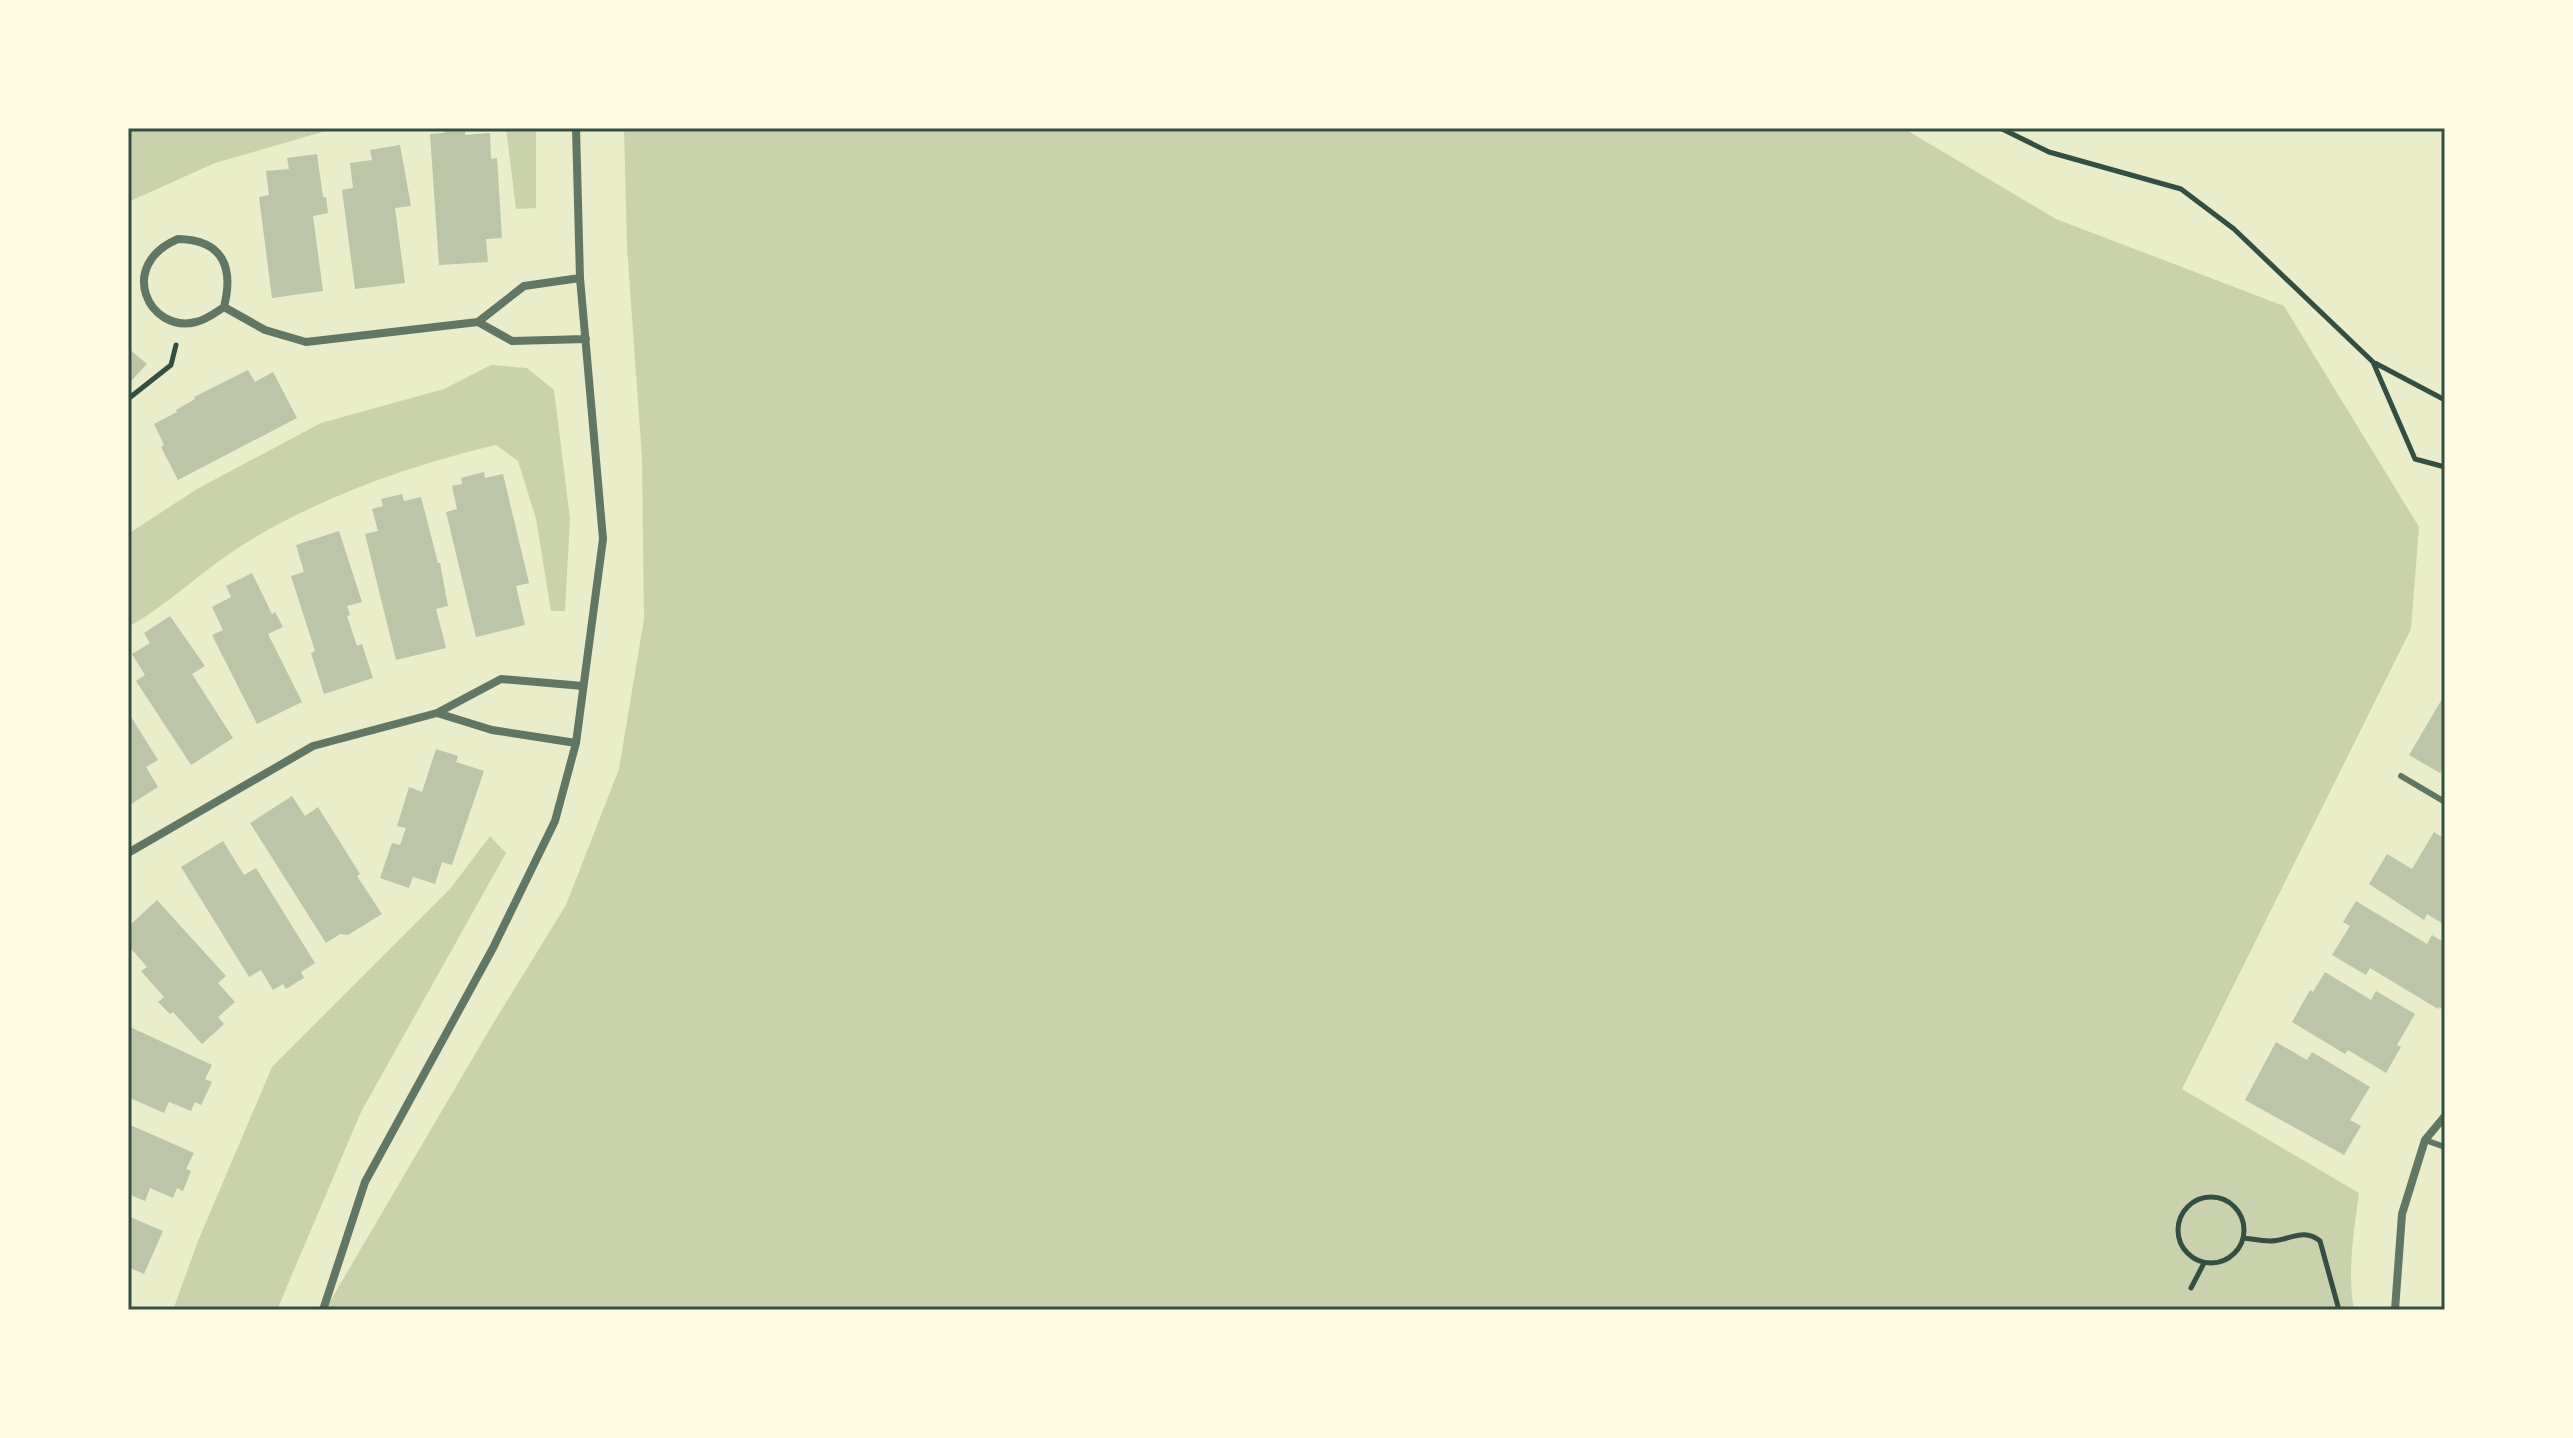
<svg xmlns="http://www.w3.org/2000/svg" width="2573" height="1438" font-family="Figtree,sans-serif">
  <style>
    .green { fill: #cad2ad }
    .building { fill: #bcc5a7 }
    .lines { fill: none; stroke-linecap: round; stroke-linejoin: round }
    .path { stroke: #344e41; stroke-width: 5 }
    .service { stroke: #617663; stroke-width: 6 }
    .minor { stroke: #617663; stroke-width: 8 }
    .neatline { fill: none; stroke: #344e41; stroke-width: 3 }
  </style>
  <rect width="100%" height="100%" fill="#e9edc9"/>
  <!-- green -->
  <path class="green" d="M128 128H336L215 163 128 202Z
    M506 128H536V208L516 209Z
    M624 128H1903L2056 219 2284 306 2419 527 2411 629 2182 1089 2359 1193C2354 1231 2347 1272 2354 1310H325L491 1027 566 905 619 769 644 619 642 458 627 247Z
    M491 365 527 368 554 390 570 519 565 611H551L536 519 518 461 496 445C409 465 306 502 232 552 196 576 165 607 128 627V534L197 489 321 423 444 389Z
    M490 836 506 853 361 1112 277 1310H173L198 1241 272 1067 450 889Z"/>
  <!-- building -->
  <path class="building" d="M446 128H461L465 131V135L490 133 491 159 497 158 502 238 486 239 488 262 439 265 430 134 444 133Z
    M400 145 411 206 395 208 405 283 355 289 342 190 353 188 350 163 372 160 370 150Z
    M317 154 323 197H326L328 213 313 216 323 291 272 298 259 197 269 195 266 171 289 169 287 158Z
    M128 348 147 364 131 381 128 378Z
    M248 370 255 382 273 372 297 418 178 480 161 447 164 445 154 424 177 412 176 410 195 399 194 397Z
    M484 472 485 478 503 474 529 583 516 586 525 625 476 637 446 512 457 509 452 486 462 484 461 478Z
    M402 494 404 501 421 497 438 563H440L448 606 436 609 446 648 396 660 365 534 378 531 372 509 383 506 381 499Z
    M339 531 362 602 347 606 350 615 347 616 357 646 362 644 373 678 324 694 311 653 315 651 291 576 304 572 296 545Z
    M252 573 272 614 275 612 283 627 268 634 302 702 257 724 212 635 223 630 212 607 231 597 226 586Z
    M170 616 205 666 192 674 233 738 191 765 136 681 145 675 132 654 150 643 144 633Z
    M2445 694V765L2440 773 2409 755Z
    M128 712 158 760 146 767 158 787 128 806Z
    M436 749 458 756 456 762 484 771 452 865 442 862 435 884 413 877 409 888 380 878 392 843 400 845 406 828 397 826 409 787 422 792Z
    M292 796 305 816 318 807 360 874 357 876 382 914 348 935 340 934 326 943 250 823Z
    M2434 832 2445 839V925L2427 914 2424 920 2369 884 2387 854 2412 869Z
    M223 841 244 875 256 868 315 963 301 972 304 978 286 989 283 984 273 990 261 970 249 977 181 867Z
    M157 900 226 976 218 983 235 1002 218 1017 224 1024 202 1044 173 1012 170 1014 158 1002 164 997 141 971 147 967 128 945V927Z
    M2356 901 2427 944 2432 935 2445 943V1011L2439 1007 2438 1009 2370 968 2366 975 2332 955 2350 926 2343 922Z
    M2325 972 2371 1000 2376 991 2415 1014 2397 1045 2401 1047 2386 1073 2348 1050 2345 1054 2292 1022 2310 990 2313 992Z
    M128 1026 212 1065 205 1079 212 1082 201 1105 195 1102 191 1111 169 1102 164 1113 128 1097Z
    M2276 1042 2307 1060 2312 1052 2370 1087 2350 1120 2361 1126 2344 1155 2245 1100Z
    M128 1124 194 1153 186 1169 191 1171 183 1191 177 1188 173 1198 150 1188 145 1201 128 1194Z
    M128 1216 163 1231 144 1274 128 1267Z"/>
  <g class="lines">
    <!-- path -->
    <path class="path" d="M2000 128 2049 152 2181 189 2234 229 2373 362 2415 459 2445 467
      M2375 363 2445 400
      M128 399 171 365 176 345
      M2178 1230a33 33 0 1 1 66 0a33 33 0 1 1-66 0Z
      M2244 1238C2252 1239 2261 1241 2270 1241 2289 1241 2303 1227 2320 1241L2339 1310
      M2191 1288 2204 1263"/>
    <!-- service -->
    <path class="service" d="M2401 776 2445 802
      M2425 1140 2445 1147"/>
    <!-- minor -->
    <path class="minor" d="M178 239C223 240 234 267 224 307 215 313 206 320 196 322 149 334 116 265 178 239Z
      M224 307 265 330 306 342 478 322 524 286 580 278
      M478 322 512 341 586 339
      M437 713 492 730 576 743
      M128 853 313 746 437 713 501 679 583 686
      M323 1310 365 1182 493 948 555 821 576 743 603 539 580 278 576 128
      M2395 1310 2402 1214 2425 1140 2445 1116"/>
  </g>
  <!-- border -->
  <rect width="2573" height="1438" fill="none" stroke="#fefae0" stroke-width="260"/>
  <rect x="130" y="130" width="2313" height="1178" class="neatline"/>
</svg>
